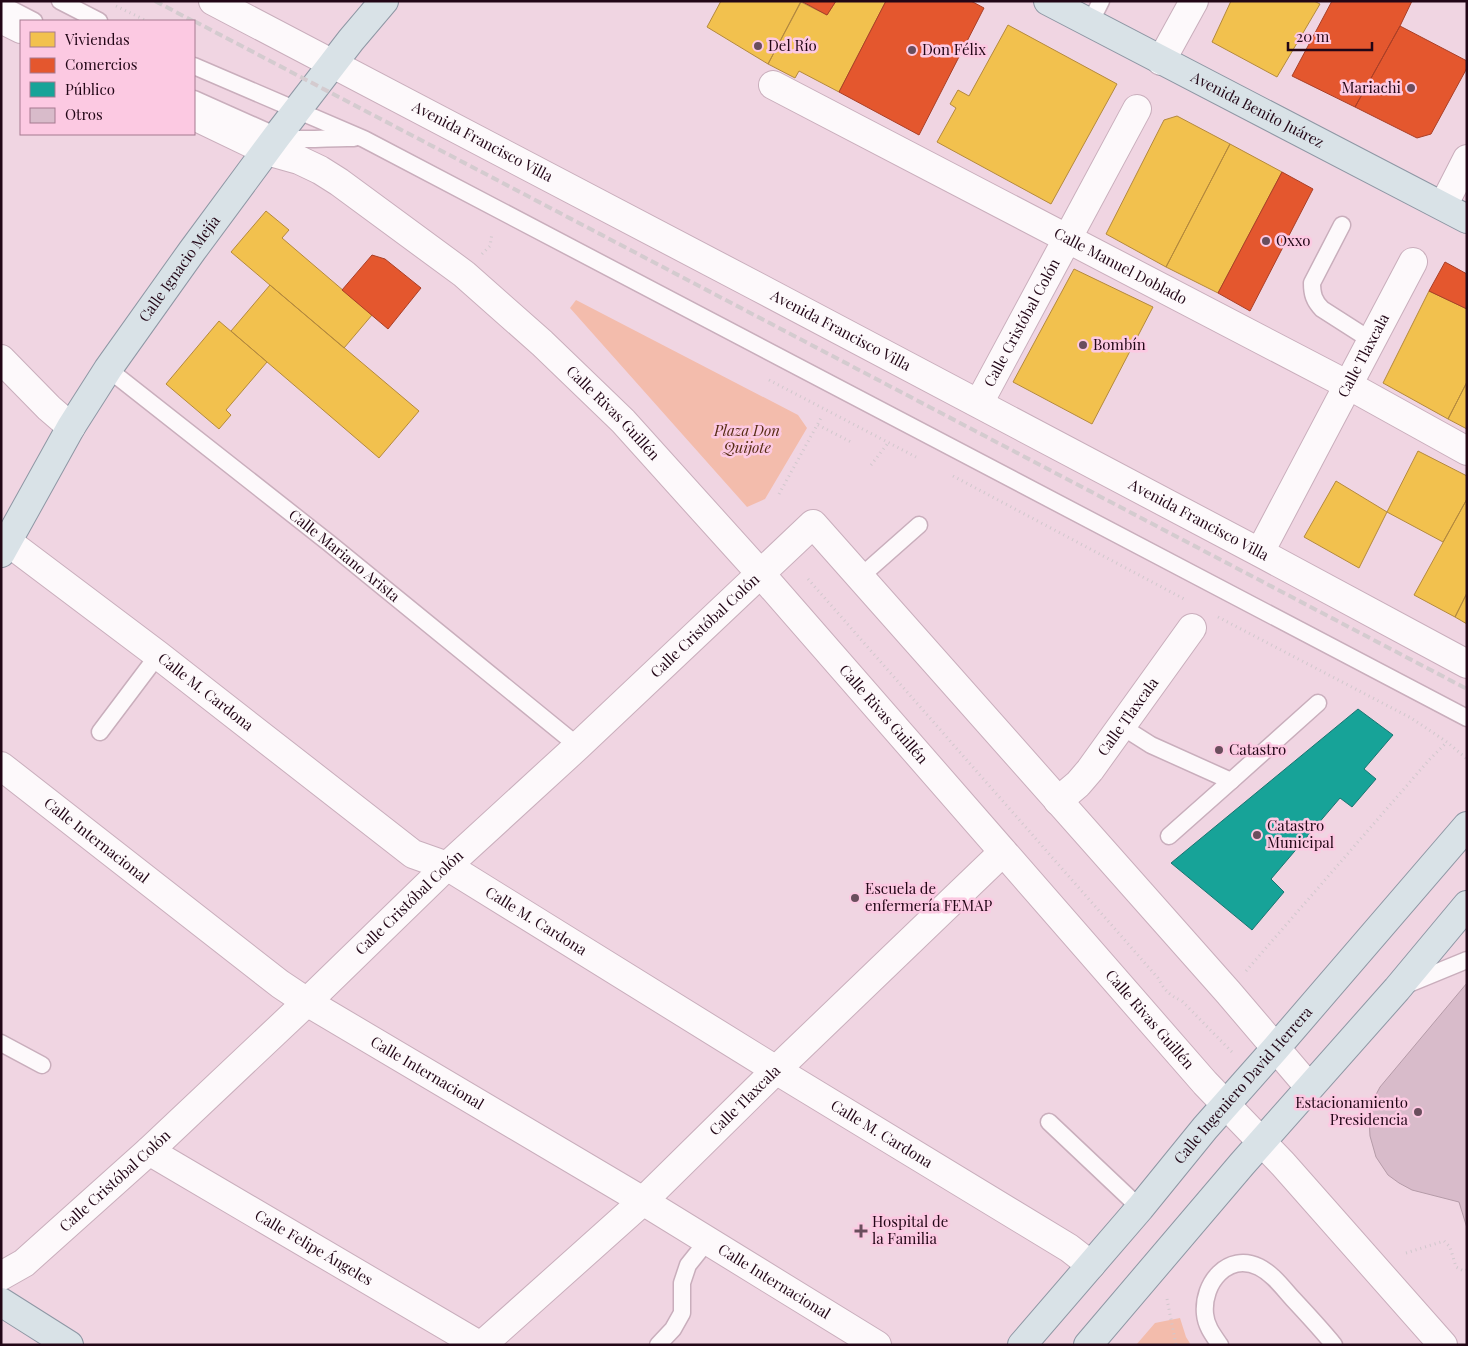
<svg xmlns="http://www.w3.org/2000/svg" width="1468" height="1346" font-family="'Playfair Display',serif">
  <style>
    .green { fill: #f3bcac }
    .homes { fill: #f2c14e; stroke: #b4893d }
    .shops { fill: #e4572e; stroke: #aa3f27 }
    .public { fill: #17a398; stroke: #1a7471 }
    .building { fill: #d8bbca; stroke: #b59ba8 }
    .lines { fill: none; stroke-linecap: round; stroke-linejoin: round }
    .lane-casing { stroke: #c9aebc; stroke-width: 19 }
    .street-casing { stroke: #c9aebc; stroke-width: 30 }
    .secondary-casing { stroke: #c9aebc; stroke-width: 30 }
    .primary-casing { stroke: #8e97a4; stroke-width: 30 }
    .path { stroke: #d1c8cd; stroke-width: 3; stroke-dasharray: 1 4; stroke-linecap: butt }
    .lane { stroke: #fdf9fb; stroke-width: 16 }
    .street { stroke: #fdf9fb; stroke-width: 28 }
    .secondary { stroke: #fdf9fb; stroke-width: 28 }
    .primary { stroke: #d9e2e7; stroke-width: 28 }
    .rail { stroke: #d4cbcf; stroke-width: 4; stroke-dasharray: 8 4; stroke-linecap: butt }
    .poi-dot { fill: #6a4e5d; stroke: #fcc9e2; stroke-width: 2 }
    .labels { text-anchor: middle; stroke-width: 5; stroke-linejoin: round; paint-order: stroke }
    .poi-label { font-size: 15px; fill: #220616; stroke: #fcc9e2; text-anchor: start }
    .street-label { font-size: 15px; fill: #220616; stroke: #fcc9e2 }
    .park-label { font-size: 15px; font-style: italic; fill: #552b13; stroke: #fcc9e2 }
  </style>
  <rect width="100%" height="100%" fill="#f0d5e2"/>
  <!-- green -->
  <path class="green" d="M576 300 798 415 807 428 765 499 747 507 570 308Z
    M1180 1318 1186 1337 1191 1345H1136L1155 1323Z"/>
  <!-- homes -->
  <path class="homes" d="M721 1H801L768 64 707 27Z
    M836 1H886L839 92 799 71 795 78 768 64 801 2 827 15Z
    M1231 1H1314L1320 4 1277 77 1212 42Z
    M1008 25 1117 84 1051 204 937 142 956 108 950 104 958 90 969 96Z
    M1177 116 1230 144 1166 267 1106 234 1164 120Z
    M1230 144 1282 172 1218 293 1166 267Z
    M266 211 289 230 282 238 372 315 344 348 231 252Z
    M1074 269 1153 307 1092 424 1013 382Z
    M270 285 419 411 379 458 231 331Z
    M1429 291 1467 309V382L1448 419 1383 383Z
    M219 321 267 362 226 410 231 415 219 429 166 384Z
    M1467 382V429L1448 419Z
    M1418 451 1467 476V499L1443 542 1387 512Z
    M1336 481 1387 512 1359 568 1304 537Z
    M1467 499V593L1455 617 1414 595Z
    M1467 593V624L1455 617Z"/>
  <!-- shops -->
  <path class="shops" d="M801 1H836L827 15Z
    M886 1H971L984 8 919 135 839 92Z
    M1332 1H1412L1400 26 1355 107 1292 76Z
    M1400 26 1467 61V68L1431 134 1417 138 1355 107Z
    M1282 172 1313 189 1250 311 1218 293Z
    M372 255 385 259 421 288 388 329 342 290Z
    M1445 262 1467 274V309L1429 291Z"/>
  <!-- public -->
  <path class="public" d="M1358 709 1393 735 1364 769 1376 779 1352 807 1340 798 1271 879 1284 892 1252 930 1171 863Z"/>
  <!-- building -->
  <path class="building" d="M1467 983V1228L1459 1202 1412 1190 1399 1183 1388 1175 1376 1157 1370 1136 1369 1119 1371 1104 1380 1087Z"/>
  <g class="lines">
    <!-- lane casing -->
    <g class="lane-casing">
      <g id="lane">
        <path d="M60 1 99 21"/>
        <path d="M1 4 34 21"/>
        <path d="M1090 23 1101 1"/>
        <path d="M194 66 364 139 1467 718"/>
        <path d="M194 99 277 136C302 142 328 137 354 138"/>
        <path d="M1342 225 1312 283C1312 294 1314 301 1322 309L1372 341"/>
        <path id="s1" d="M108 369 329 543 578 746"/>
        <path d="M859 578 919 525"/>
        <path d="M1121 726 1151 745 1231 781 1169 836"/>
        <path d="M100 732 158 655"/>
        <path d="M1231 781 1318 703"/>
        <path d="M1406 985 1467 960"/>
        <path d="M1 1043 42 1065"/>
        <path d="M1049 1122 1140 1208"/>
        <path d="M658 1345 673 1329 682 1313V1283L688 1265 708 1240"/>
        <path d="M1220 1345C1213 1335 1206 1326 1205 1314 1202 1283 1228 1252 1259 1267 1273 1274 1283 1288 1293 1299 1307 1314 1321 1329 1334 1345"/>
      </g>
    </g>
    <!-- street casing -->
    <g class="street-casing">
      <g id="street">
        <path d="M1161 61 1194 1"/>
        <path id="s2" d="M773 85 1348 385 1467 451"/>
        <path d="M1443 206 1467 159"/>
        <path d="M1 359 49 408 71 427"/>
        <path id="s3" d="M979 403 1137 109"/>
        <path id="s4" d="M8 542 158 655 413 854 447 866 776 1070 1069 1248 1091 1265"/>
        <path id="s5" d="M1260 552 1413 262"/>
        <path id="s6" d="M1 766 280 984 307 1002 643 1201 877 1345"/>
        <path id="s7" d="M1058 801 1078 784 1090 770 1192 628"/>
        <path id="s8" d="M149 1151 479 1345"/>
        <path id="s9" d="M1 1276 24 1263 149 1151 307 1002 447 866 578 746 813 524 1228 992 1309 1087"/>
        <path id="s10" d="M482 1345 643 1201 776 1070 1003 852"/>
      </g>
    </g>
    <!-- secondary casing -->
    <g class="secondary-casing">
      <g id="secondary">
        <path id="s11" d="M213 1C394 95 575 190 756 286 993 411 1231 536 1467 664"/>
        <path d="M1 19 21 29"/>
        <path id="s12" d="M194 116 267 151 299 160 320 170 339 182 464 274 542 343 623 421 760 573 1205 1083 1283 1164 1443 1345"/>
      </g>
    </g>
    <!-- primary casing -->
    <g class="primary-casing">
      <g id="primary">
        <path id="s13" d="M1048 1 1467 219"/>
        <path id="s14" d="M1 553 71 427 108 369 192 251 277 136 351 40 384 1"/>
        <path d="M1 1302 69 1345"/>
        <path id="s15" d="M1022 1345 1140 1208 1205 1128 1275 1049 1467 826"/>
        <path d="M1088 1345 1242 1164 1397 989 1467 905"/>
      </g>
    </g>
    <!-- path -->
    <path class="path" d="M116 6 147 21
      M482 254 490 246 492 233
      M769 380 916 457
      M818 425 853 443
      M871 465 888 443
      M953 476 1186 600
      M779 494 821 418
      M808 579 1158 978C1165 991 1169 995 1182 1001L1232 1052
      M1218 617 1411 718 1447 742 1467 759
      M1246 971 1429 760 1447 742
      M1406 1253 1444 1241 1450 1247 1456 1267 1464 1271 1467 1270
      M1167 1299 1176 1345"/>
    <!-- lane -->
    <use href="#lane" class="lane"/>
    <!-- street -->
    <use href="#street" class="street"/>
    <!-- secondary -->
    <use href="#secondary" class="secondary"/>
    <!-- primary -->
    <use href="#primary" class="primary"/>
    <!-- rail -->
    <path class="rail" d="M155 1 193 21
      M194 21 1467 689"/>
  </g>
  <!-- markers -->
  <g class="poi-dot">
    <circle cx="758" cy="46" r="5"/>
    <circle cx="912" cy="50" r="5"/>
    <circle cx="1411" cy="88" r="5"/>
    <circle cx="1266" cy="241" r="5"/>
    <circle cx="1083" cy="345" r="5"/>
    <circle cx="1219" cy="750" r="5"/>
    <circle cx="1257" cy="835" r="5"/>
    <circle cx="855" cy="898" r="5"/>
    <circle cx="1418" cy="1112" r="5"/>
    <path d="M858.5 1223.5h5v5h5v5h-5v5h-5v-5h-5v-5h5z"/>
  </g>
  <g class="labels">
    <!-- poi labels -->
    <g class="poi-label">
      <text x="768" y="51">Del Río</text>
      <text x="922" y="55">Don Félix</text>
      <text x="1401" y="93" text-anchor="end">Mariachi</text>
      <text x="1276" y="246">Oxxo</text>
      <text x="1093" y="350">Bombín</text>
      <text x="1229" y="755">Catastro</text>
      <text x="1267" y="831">Catastro<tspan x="1267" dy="17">Municipal</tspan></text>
      <text x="865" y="894">Escuela de<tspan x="865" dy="17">enfermería FEMAP</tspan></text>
      <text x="1408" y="1108" text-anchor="end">Estacionamiento<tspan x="1408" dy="17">Presidencia</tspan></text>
      <text x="872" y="1227">Hospital de<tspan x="872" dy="17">la Familia</tspan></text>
    </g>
    <!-- street labels -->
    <g class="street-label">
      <text dy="5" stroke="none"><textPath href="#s13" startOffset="236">Avenida Benito Juárez</textPath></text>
      <text dy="5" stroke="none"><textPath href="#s11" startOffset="304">Avenida Francisco Villa</textPath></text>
      <text dy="5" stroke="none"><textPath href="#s2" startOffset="392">Calle Manuel Doblado</textPath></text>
      <text dy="5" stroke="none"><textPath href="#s14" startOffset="336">Calle Ignacio Mejía</textPath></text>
      <text dy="5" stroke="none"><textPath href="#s3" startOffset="91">Calle Cristóbal Colón</textPath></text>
      <text dy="5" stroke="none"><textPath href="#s11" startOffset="709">Avenida Francisco Villa</textPath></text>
      <text dy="5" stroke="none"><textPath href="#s5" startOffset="222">Calle Tlaxcala</textPath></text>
      <text dy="5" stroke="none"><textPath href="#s12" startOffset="519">Calle Rivas Guillén</textPath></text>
      <text dy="5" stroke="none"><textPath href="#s11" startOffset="1114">Avenida Francisco Villa</textPath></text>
      <text dy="5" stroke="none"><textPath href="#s1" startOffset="301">Calle Mariano Arista</textPath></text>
      <text dy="5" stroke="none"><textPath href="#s9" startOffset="959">Calle Cristóbal Colón</textPath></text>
      <text dy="5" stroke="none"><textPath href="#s4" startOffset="248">Calle M. Cardona</textPath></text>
      <text dy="5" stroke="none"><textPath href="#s12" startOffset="924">Calle Rivas Guillén</textPath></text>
      <text dy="5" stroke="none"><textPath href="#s7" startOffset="110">Calle Tlaxcala</textPath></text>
      <text dy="5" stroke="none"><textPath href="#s6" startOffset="121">Calle Internacional</textPath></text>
      <text dy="5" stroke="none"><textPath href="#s9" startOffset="554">Calle Cristóbal Colón</textPath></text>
      <text dy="5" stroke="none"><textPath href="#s4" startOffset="652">Calle M. Cardona</textPath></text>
      <text dy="5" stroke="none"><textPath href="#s12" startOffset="1329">Calle Rivas Guillén</textPath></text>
      <text dy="5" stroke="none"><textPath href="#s6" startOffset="526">Calle Internacional</textPath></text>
      <text dy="5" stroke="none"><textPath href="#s15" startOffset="341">Calle Ingeniero David Herrera</textPath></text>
      <text dy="5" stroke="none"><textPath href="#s10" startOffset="359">Calle Tlaxcala</textPath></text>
      <text dy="5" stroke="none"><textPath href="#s4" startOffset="1058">Calle M. Cardona</textPath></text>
      <text dy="5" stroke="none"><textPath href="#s9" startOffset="149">Calle Cristóbal Colón</textPath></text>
      <text dy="5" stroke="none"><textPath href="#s8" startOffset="191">Calle Felipe Ángeles</textPath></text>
      <text dy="5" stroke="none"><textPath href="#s6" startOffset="931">Calle Internacional</textPath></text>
    </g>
    <!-- park labels -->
    <g class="park-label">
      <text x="747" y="436">Plaza Don<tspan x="747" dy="17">Quijote</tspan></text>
    </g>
  </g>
  <!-- border -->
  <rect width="1468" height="1346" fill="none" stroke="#220616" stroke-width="5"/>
  <!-- legend -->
  <rect x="20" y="20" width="175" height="115" fill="#fcc9e2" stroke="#a57b90"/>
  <rect x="30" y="32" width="25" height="15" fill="#f2c14e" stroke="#a57b90"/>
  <text x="65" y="45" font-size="15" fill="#220616">Viviendas</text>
  <rect x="30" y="58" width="25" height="15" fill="#e4572e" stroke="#a57b90"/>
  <text x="65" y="70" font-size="15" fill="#220616">Comercios</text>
  <rect x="30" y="82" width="25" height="15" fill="#17a398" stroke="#a57b90"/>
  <text x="65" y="95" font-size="15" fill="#220616">Público</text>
  <rect x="30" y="108" width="25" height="15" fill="#d8bbca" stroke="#a57b90"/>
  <text x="65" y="120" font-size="15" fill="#220616">Otros</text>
  <!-- scale -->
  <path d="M1288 42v8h84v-8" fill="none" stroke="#220616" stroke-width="2.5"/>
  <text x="1296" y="42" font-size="15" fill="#220616" stroke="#fcc9e2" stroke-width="4" paint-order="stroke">20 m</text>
</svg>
